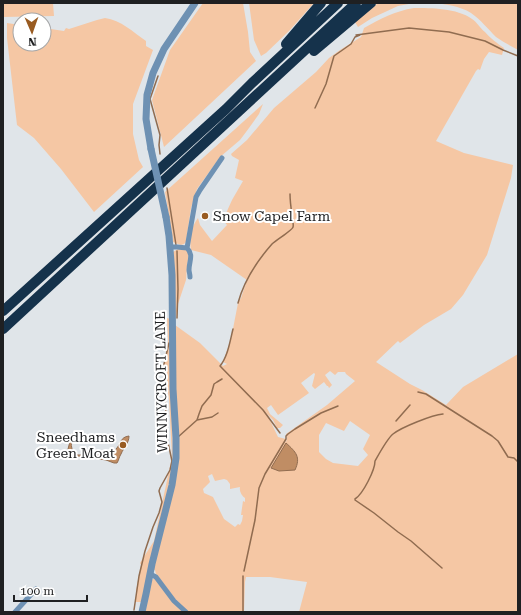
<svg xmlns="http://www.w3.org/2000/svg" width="521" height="615" font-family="'Roboto Serif',serif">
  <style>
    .green { fill: #f5c7a4; fill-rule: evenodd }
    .water { fill: #c08d64; stroke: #906c50 }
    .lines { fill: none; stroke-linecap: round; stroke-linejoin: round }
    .stream { stroke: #906c50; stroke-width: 1.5 }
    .minor { stroke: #6e91b3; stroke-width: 5 }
    .tertiary { stroke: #6e91b3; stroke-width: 7 }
    .motorway { stroke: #15324b; stroke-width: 10 }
    .tertiary-bridge { stroke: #6e91b3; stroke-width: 7 }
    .poi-dot { fill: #995b21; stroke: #fff; stroke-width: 1.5 }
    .labels { text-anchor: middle; stroke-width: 4; stroke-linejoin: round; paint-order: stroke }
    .poi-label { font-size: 14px; fill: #1f2022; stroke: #fff; text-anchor: start }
    .street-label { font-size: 14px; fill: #1f2022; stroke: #fff }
  </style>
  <rect width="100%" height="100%" fill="#e0e5e9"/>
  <!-- green -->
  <path class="green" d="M3 3H53L54 16 3 17Z
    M203 3H243L248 32 250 52 256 61 164 147 152 100 170 50Z
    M249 3H314L289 31 266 53 261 56 254 40Z
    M378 3H428L409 4 398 6 372 18 358 27 355 22Z
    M432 3H518V50C511 46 503 42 496 37 488 29 481 20 471 13 460 6 445 4 432 3Z
    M414 8C431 8 457 8 472 19 477 22 480 28 485 32 491 39 497 43 504 48L502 55 489 52 484 59 480 70 478 69 476 71 436 141 464 153 513 165 511 178 487 255 463 295 451 309 424 325 400 343 398 341 376 362 410 384 422 390 446 405 463 387 518 354V612H299L307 582 270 577H246L245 582 244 612H188L176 600 156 574 155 570H153L174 480 173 252 178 249H186L189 254 187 266 186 280 178 304 175 325 200 343 223 366 227 364 223 362 231 339 238 303 241 298 247 280 211 255 191 250C189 239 191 227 198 218L200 225 212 241 227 225 223 220 232 200 243 181 235 178 239 160 232 156 231 154 247 140 274 108 316 72 329 58 340 50 361 37 364 28C380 19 395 11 414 8ZM330 371 335 375 338 372H345L346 374 355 381 327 405 286 434 287 438 286 442 285 441 286 439 278 437 267 414 273 420 277 428H280L283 425 270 414 267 408 271 405 278 415 309 393 301 383 314 373 315 374 312 386 315 389 324 382 327 386H328L329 388 332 385 325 375ZM350 421 370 435 363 449 368 455 358 466 333 463 326 459 319 452V435L326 423 344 431ZM212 474 215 481 224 479 227 480 230 484V489L240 487C239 491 242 496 245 498V502L243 501 241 515H243L242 521 240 525 238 524 235 527 224 519 213 497 204 493 203 489 210 482 208 476Z
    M105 18C121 20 133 32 146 41V46L153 50 133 104V134L139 160 143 167 94 212 61 169 34 138 17 125 7 38V23L20 25V44H44V28L64 31 66 28 69 29 97 20Z
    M263 104 259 114 249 128 240 140 220 157 197 189 191 208 186 242 184 244 181 245 173 242 165 192Z
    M167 318 170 319 173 465 143 602H136V591L141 565 140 563 154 541 172 457 169 400 164 364 168 341Z
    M153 579H155L184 612H145L152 580Z"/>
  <!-- water -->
  <path class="water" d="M72 434H73C71 441 69 451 78 455H100L109 456C111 454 114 452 116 449 121 444 120 437 129 436 129 443 124 447 121 454 119 457 119 460 117 463H114L106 460 87 457 68 456V449Z
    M286 443C296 452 301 457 295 470L279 471 271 468Z"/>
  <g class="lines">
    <!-- stream -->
    <path class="stream" d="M356 35 409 28 449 32 485 41 503 50 518 56
      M158 76 150 99 160 135 159 145 160 154
      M315 108 326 84 334 56 351 44 355 37 360 35
      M167 188 176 245
      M238 303C244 281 257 261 272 244 276 240 293 230 293 227 294 224 292 219 292 215 291 208 290 201 290 194
      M177 318 178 289 177 251
      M233 329C230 341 228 356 220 366L263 410 280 433
      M418 392 426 394 492 436 498 441 508 457 514 458 518 462
      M197 420 199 414 202 406 211 395 214 384 217 382 222 379
      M396 421 410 405
      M178 437 197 420 212 417 218 413
      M355 499C363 494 375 470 375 461 379 454 387 439 393 434 402 427 432 415 443 414
      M355 500 374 513 398 532 411 541 442 568
      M244 571 255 520 259 488 265 474 286 439V436L288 434 295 429 321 413 338 406
      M134 610 139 576 145 551 153 527 159 513 162 502 159 491 160 488 170 470 172 461 167 438 164 370V364L169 343
      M243 612V576"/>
    <!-- minor -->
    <path class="minor" d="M170 247H177L187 248
      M190 277C190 274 189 272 189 270 189 261 194 255 187 248L196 197 200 190 222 158
      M150 574 156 577 174 601 186 612
      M15 612 36 589"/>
    <!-- tertiary -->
    <path class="tertiary" d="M151 149 146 119 147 95 153 73 164 49 195 3
      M142 612 146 594 152 564 172 485 176 458V438L173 389 172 275 169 236 166 217"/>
    <!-- motorway -->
    <path class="motorway" d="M286 44 321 3
      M314 51 371 3
      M3 311 226 109 252 83 338 3
      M3 329 356 3"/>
    <!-- tertiary-bridge -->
    <path class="tertiary-bridge" d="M151 149 166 217"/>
  </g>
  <!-- markers -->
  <g class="poi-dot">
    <circle cx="205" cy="216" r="4"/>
    <circle cx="123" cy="445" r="4"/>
  </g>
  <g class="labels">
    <!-- poi labels -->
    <g class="poi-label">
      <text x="213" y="221">Snow Capel Farm</text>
      <text x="115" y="442" text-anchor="end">Sneedhams<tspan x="115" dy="16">Green Moat</tspan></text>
    </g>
    <!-- street labels -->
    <g class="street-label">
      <text transform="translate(161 382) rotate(-91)" y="5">WINNYCROFT LANE</text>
    </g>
  </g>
  <!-- border -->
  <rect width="521" height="615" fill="none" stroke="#1f2022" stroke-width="8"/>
  <!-- north arrow -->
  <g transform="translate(32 32) rotate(178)"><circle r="19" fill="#ffffff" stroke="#a5a6a7"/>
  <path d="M0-3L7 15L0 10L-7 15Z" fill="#995b21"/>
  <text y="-6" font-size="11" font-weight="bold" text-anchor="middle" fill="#1f2022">N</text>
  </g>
  <!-- scale -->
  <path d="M14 595v6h73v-6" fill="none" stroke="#1f2022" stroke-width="2"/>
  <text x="20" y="595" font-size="12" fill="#1f2022" stroke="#ffffff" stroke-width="3" paint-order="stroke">100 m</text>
</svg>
